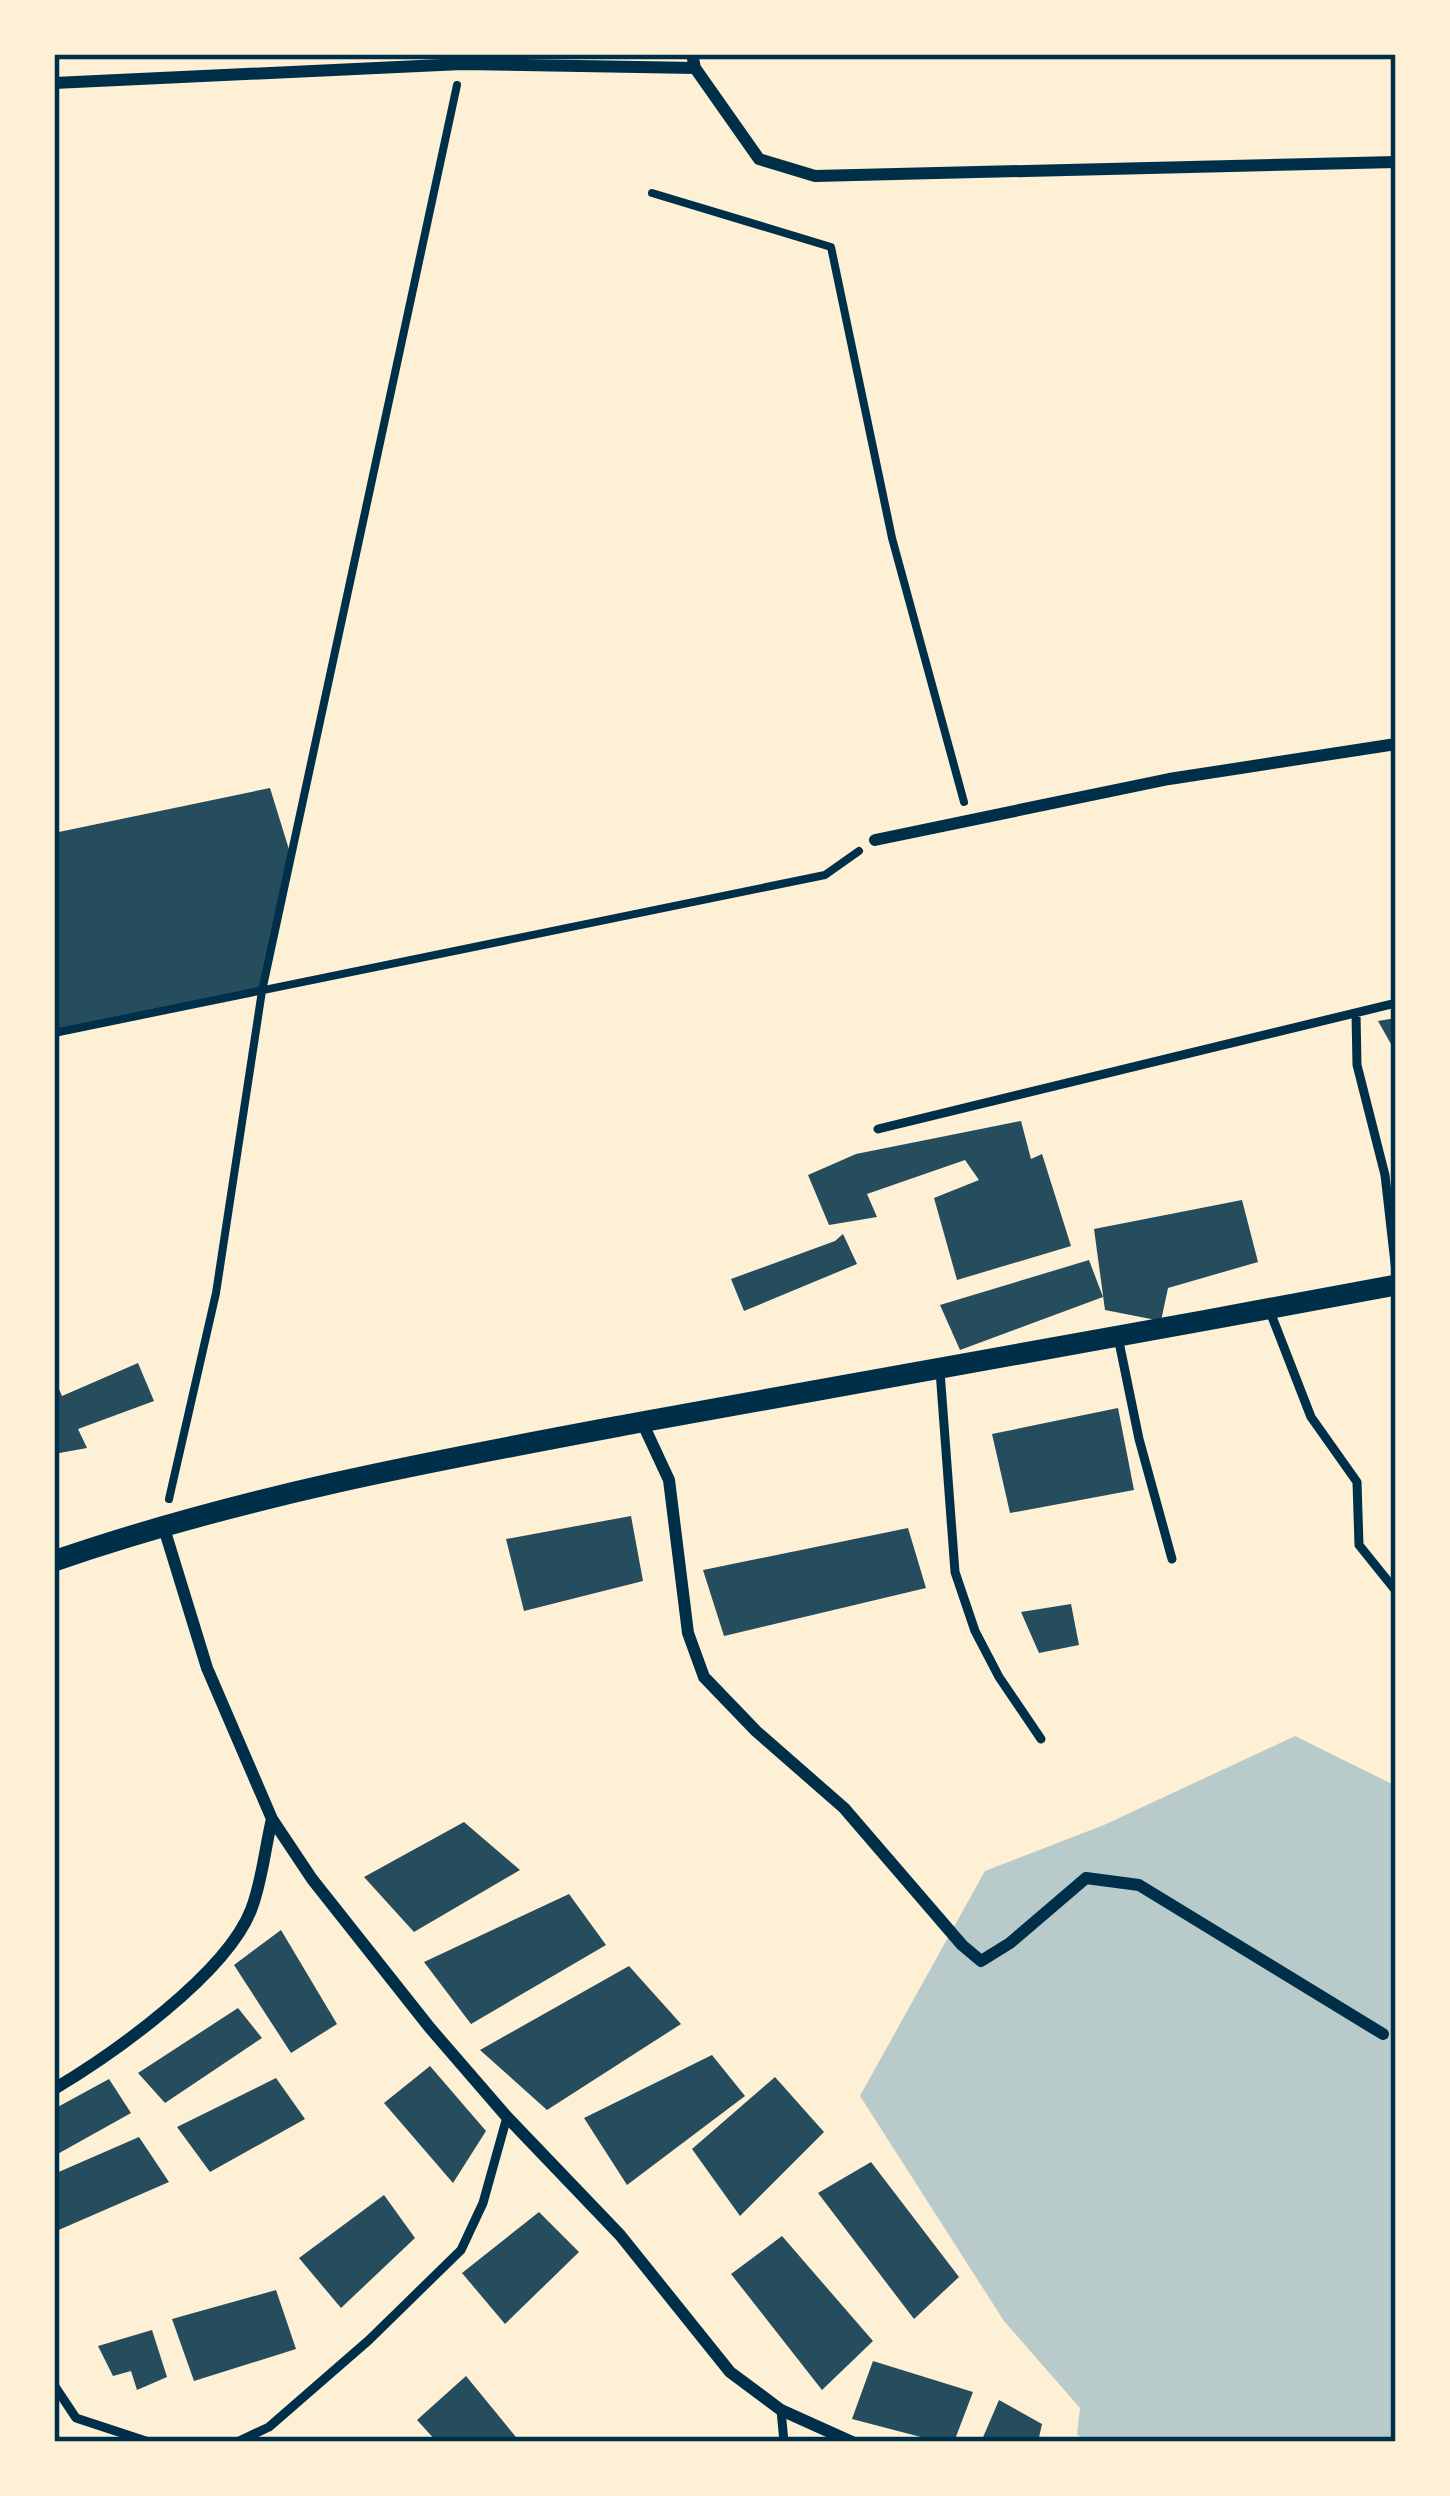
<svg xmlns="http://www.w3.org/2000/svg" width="1450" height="2496" font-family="Figtree,sans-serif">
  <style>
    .green { fill: #b9caca }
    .building { fill: #264d5e }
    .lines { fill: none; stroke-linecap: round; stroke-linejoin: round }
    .path { stroke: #003049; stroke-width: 8 }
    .service { stroke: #003049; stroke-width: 9 }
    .minor { stroke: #003049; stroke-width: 12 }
    .tertiary { stroke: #003049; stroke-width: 21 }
    .neatline { fill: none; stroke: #003049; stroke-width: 4.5 }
  </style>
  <rect width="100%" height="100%" fill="#fdf0d5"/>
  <!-- green -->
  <path class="green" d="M1295 1736 1396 1786V2442H1086L1077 2434 1080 2408 1004 2321 860 2096 985 1871 1104 1825Z"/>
  <!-- building -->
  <path class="building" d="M270 788 291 856 262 991 54 1033V833Z
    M1396 1018V1053L1378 1021Z
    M1021 1121 1031 1159 1042 1154 1071 1246 957 1280 934 1198 979 1180 965 1160 867 1194 877 1217 829 1225 808 1175 856 1154Z
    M1242 1200 1258 1262 1168 1288 1161 1321 1105 1310 1094 1229Z
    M843 1234 857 1264 744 1311 731 1279 835 1241Z
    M1089 1260 1103 1297 960 1350 940 1305Z
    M138 1363 154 1401 78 1429 87 1448 54 1454V1388L58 1387 62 1396Z
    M1118 1408 1134 1490 1010 1513 992 1434Z
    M631 1516 643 1581 524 1611 506 1539Z
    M908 1528 926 1588 724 1636 703 1570Z
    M1071 1604 1079 1645 1039 1653 1021 1612Z
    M464 1822 520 1870 414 1932 364 1877Z
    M569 1894 606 1945 471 2024 424 1962Z
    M281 1930 337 2024 291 2053 234 1965Z
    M629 1966 681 2024 547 2110 480 2050Z
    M238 2008 262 2038 165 2103 138 2073Z
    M712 2055 745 2096 627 2185 584 2118Z
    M430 2066 486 2131 453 2183 384 2103Z
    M775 2077 824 2132 740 2216 692 2149Z
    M276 2078 305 2119 210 2172 177 2127Z
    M109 2079 131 2113 54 2156V2109Z
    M139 2137 169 2182 54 2232V2174Z
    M871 2162 959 2277 914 2319 818 2193Z
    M384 2195 415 2238 341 2308 299 2258Z
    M539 2212 579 2252 505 2324 462 2273Z
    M782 2236 873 2341 822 2390 731 2274Z
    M276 2290 296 2349 194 2381 172 2319Z
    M152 2330 167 2377 137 2390 131 2371 113 2376 98 2346Z
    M873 2361 973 2392 954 2442H940L852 2419Z
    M466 2376 520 2442H437L417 2420Z
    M999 2400 1042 2424 1038 2442H981Z"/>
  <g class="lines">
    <!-- path -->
    <path class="path" d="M652 193 831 247 892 538 964 802
      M54 1033 825 875 859 851
      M169 1499 216 1293 262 991 457 85"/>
    <!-- service -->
    <path class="service" d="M1356 1013 1357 1065 1385 1175 1396 1272
      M878 1129 1396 1003
      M1269 1309 1311 1417 1357 1482 1359 1545 1396 1591
      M1118 1337 1139 1439 1172 1559
      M940 1371 955 1572 975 1631 999 1677 1041 1739
      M54 2385 76 2418 149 2442
      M781 2410 784 2442
      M237 2442 269 2427 369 2340 461 2250 483 2203 507 2117"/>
    <!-- minor -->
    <path class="minor" d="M692 54 695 68 759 159 815 176 1396 162
      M54 83 462 64 695 68
      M875 840 1169 779 1396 744
      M642 1422 669 1480 688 1633 704 1677 756 1731 844 1808 962 1945 981 1961 1010 1943 1086 1878 1139 1885 1383 2034
      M163 1525 207 1668 272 1819 312 1879 430 2028 507 2117 620 2235 730 2372 781 2410 852 2442
      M54 2089C113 2054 226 1974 251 1910 262 1882 265 1848 272 1819"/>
    <!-- tertiary -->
    <path class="tertiary" d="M54 1561C245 1495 438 1460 636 1423 889 1376 1143 1333 1396 1285"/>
  </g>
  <!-- border -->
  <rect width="1450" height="2496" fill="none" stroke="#fdf0d5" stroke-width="114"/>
  <rect x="57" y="57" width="1336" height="2382" class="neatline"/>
</svg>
